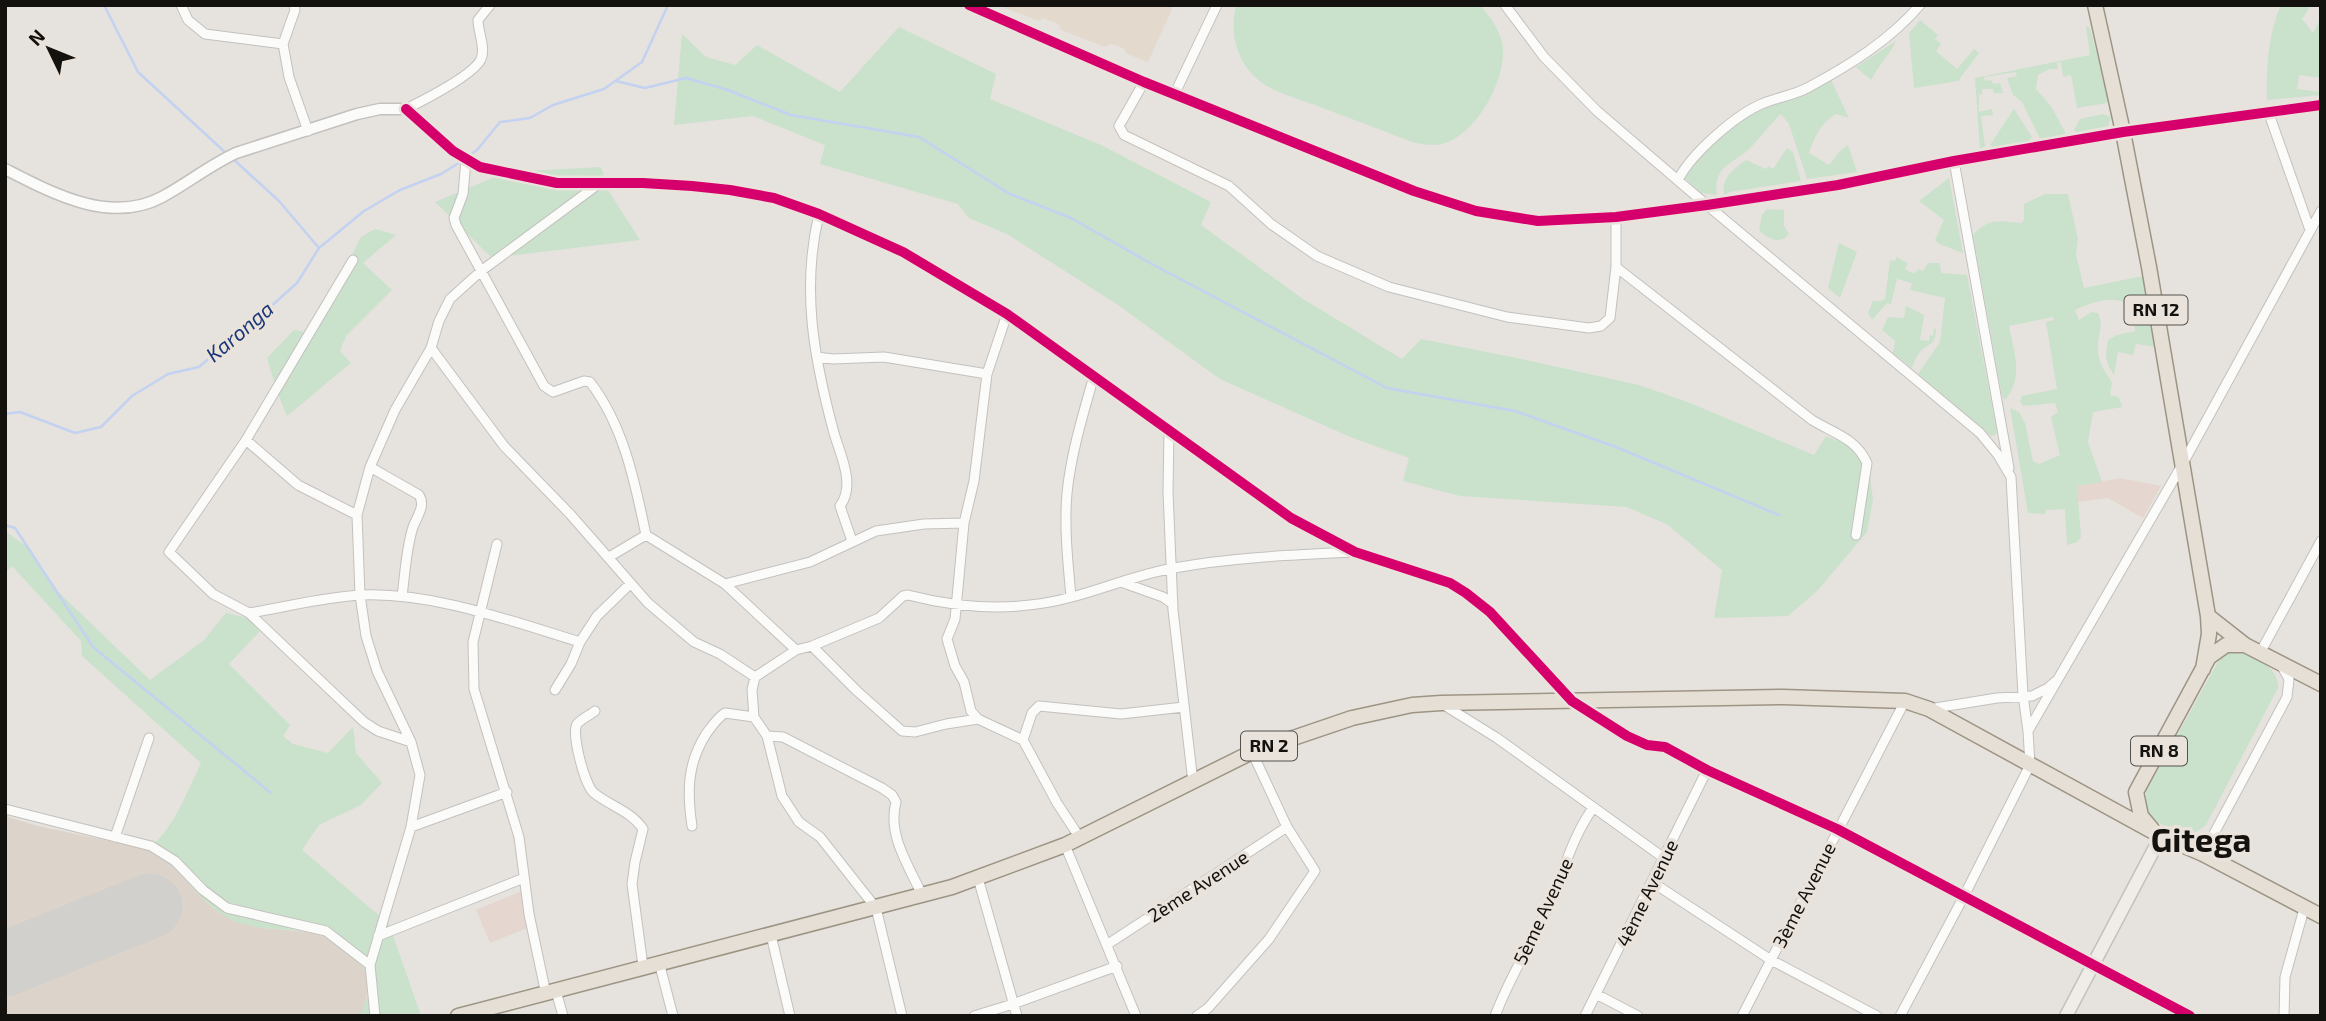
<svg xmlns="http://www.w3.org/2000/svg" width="2326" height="1021" font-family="'Exo 2',sans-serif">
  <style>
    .built { fill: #dcd4ca }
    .industrial { fill: #e3d9cd }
    .medical { fill: #e5d7cf }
    .green { fill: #cae1cc }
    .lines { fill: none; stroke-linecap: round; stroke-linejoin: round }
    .stream { stroke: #c2d2f0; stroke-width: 2.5 }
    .runway { stroke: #d2d0cc; stroke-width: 65 }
    .minor-casing { stroke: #c3c1be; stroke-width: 11 }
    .tertiary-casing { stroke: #c3c1be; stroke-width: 13 }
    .secondary-casing { stroke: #c3c1be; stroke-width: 15 }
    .primary-casing { stroke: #9e9484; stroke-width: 17 }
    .minor { stroke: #fbfbfa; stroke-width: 9 }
    .tertiary { stroke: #fbfbfa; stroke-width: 10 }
    .secondary { stroke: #f0ede8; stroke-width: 12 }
    .primary { stroke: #e5dfd6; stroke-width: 14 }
    .cycleway-casing { stroke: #eae3db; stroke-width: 15 }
    .cycleway { stroke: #d6006c; stroke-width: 10 }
    .labels { text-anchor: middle; stroke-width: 7; stroke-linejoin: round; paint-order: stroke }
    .shield { fill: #eae3db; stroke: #54514c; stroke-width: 2 }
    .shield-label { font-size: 18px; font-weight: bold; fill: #14120f }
    .street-label { font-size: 19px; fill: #14120f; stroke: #eae3db }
    .water-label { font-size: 21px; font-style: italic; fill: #1c3879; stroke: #eae3db }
    .town-label { font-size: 33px; font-weight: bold; fill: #14120f; stroke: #eae3db }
  </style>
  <rect width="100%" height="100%" fill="#e6e3de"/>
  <!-- built -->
  <path class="built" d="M5 816 38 826 148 849 164 857 230 919 265 928 326 934 348 948 369 974 366 1001 361 1016H5Z"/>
  <!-- industrial -->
  <path class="industrial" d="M997 5H1174L1148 62 1127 54 1123 48 1111 44 1105 47 1061 30 1058 24 1043 18 1039 21Z"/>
  <!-- medical -->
  <path class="medical" d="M2120 478 2161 486 2143 518 2108 498 2078 502 2077 486Z
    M524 890 530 927 490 943 476 910Z"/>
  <!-- green -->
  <path class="green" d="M1236 5H1480C1491 17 1501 32 1503 48 1505 82 1476 135 1442 144 1432 146 1424 144 1415 143 1381 130 1347 117 1312 104 1294 97 1268 91 1254 76 1235 57 1230 31 1236 5Z
    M2281 5H2311L2302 19 2313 33 2321 18V78L2299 75 2297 89 2321 92V95L2267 100C2266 69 2268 34 2281 5Z
    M1920 20 1938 35 1935 39 1941 44 1936 51 1957 69 1974 49 1979 53 1958 81 1914 88 1909 33Z
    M2086 25 2090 28 2108 97 2107 103 2077 108 2071 75 2063 77 2061 62 2057 63 2058 69H2050L2038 75 2036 89 2051 106 2066 134 2040 139 2022 102 2013 95 2007 78 2017 76 2016 72 1984 77 1985 81 1992 80 1993 84 2000 83 2003 93H1994L1993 89H1982V94L1979 95V112L1992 109 1993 115 1981 116 1985 146 1980 149 1975 78 2090 55Z
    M899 27 996 74 990 99 1101 145 1211 202 1201 225 1303 299 1402 359 1421 339 1522 359 1639 385 1690 403 1814 455 1826 436 1850 446 1869 469 1873 499 1867 532 1818 590 1788 616 1714 618 1722 570 1668 525 1627 507 1460 496 1403 481 1409 458 1350 437 1220 379 1118 305 1007 234 969 218 958 204 820 164 825 145 753 116 674 125 682 34 706 57 735 65 757 45 840 92Z
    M1896 41C1889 56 1878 66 1871 80L1856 67Z
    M1831 80 1849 118 1836 114C1821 122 1814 138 1809 153L1829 165 1840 151 1848 145 1857 172 1807 179 1789 124 1781 114C1769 125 1761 137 1750 148 1736 163 1712 165 1717 195L1701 193 1685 178 1686 172 1716 139 1746 117 1768 106 1795 98Z
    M2014 109 2032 137 2029 141 1993 147 1990 145Z
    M2103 114 2111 117 2108 126 2076 132 2074 130 2080 119Z
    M1787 148 1793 152 1801 181 1729 192 1724 196C1721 178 1733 169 1746 160L1766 169 1769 166 1773 169Z
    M601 167 608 190 640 240 492 258 435 202 507 172Z
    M1949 178 1963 253 1939 244 1935 240 1944 220 1919 201Z
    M2045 194H2068L2078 239 2076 255 2084 288 2143 276 2156 341V347L2136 344 2133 355 2118 352 2114 375C2105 363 2105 355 2108 340L2117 335 2135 331 2132 306C2116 294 2091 302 2075 310L2079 320 2091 312 2098 313C2104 326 2098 333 2098 346 2097 361 2104 371 2112 382L2110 395 2119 397 2122 407 2093 412 2088 442 2102 482 2077 486 2081 537 2077 542 2067 545 2065 509 2046 510 2045 514 2028 513 2010 408 2019 412 2025 423 2033 461 2039 464 2060 455 2051 417 2058 412 2055 403 2023 406 2020 401 2022 396 2057 389 2046 322 2054 320 2053 317 2009 326C2014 352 2024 378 2005 400L2002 396 1973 235C1989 217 2000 221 2022 223L2024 219V204Z
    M1767 209 1784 210V226L1789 234C1780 245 1767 239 1759 230L1762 215Z
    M375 229 396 235 363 263 392 290 346 336 340 351 351 363 287 416 277 392 267 358 294 330 312 333 361 237Z
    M1839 243 1857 252 1840 298 1828 288Z
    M1896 257 1908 263 1905 269 1914 274 1918 269 1923 271 1928 263H1940L1941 273 1967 275 1997 432 1995 435 1991 436 1918 374 1940 342 1945 298 1910 290 1912 283 1897 279 1891 304 1887 303 1872 320 1868 313 1873 301H1881L1885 299 1890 260 1895 261Z
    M1906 306 1924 315 1920 340 1929 341 1930 335 1933 336 1934 329H1936C1935 348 1929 341 1920 352 1916 356 1914 363 1912 368L1893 353 1895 341 1882 330 1888 317 1904 318Z
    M5 531 30 549 51 585 150 680 204 640 226 613 248 618 260 631 229 664 290 725 283 736 293 744 328 753 353 727 356 753 382 783 361 805 319 825 302 850 389 924 421 1016H360C371 986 378 985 356 959 320 914 272 941 228 918 192 899 186 867 148 849 174 829 187 792 201 763L82 656 81 641 12 566 5 572Z
    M2230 652C2249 651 2280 667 2278 688L2206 825 2192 835H2182L2161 824 2151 817 2146 808V791L2219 660Z"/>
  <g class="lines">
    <!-- stream -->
    <path class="stream" d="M104 5 138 72 227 154
      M616 81 645 88 686 78 728 90 791 115 919 137 1010 194 1071 218 1150 263 1387 388 1515 411 1616 447 1779 515
      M470 155 477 150 500 122 530 118 553 105 604 89 642 62 668 5
      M232 158 279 201 319 248
      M5 414 20 412 75 433 101 427 132 396 168 374 199 367 269 308 297 283 319 248 364 211 400 190 441 174 462 161
      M5 525 15 528 93 647 271 793"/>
    <!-- runway -->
    <path class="runway" d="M5 964 150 906"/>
    <!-- minor casing -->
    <g class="minor-casing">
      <path id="minor" d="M181 5 188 20 205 34 283 44
        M294 5 295 10 283 44 289 77 308 131
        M969 5 1144 82 1414 191 1476 211 1538 221 1616 217 1707 205 1838 185 1954 161 2123 132 2321 105
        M1505 5 1544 57 1597 111 1695 195 1980 433 1998 455 2011 477 2023 695 2028 731
        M1144 82 1119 126 1124 135 1229 186 1271 224 1317 256 1389 287 1507 317 1589 328 1601 326 1610 318 1616 267V217
        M1175 93 1217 5
        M406 109C422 101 474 75 481 59 486 48 478 32 478 20L490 5
        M2268 111 2310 230
        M466 160 463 194 454 218 456 225 544 386 553 392 584 381 590 382C624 426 635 483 646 535L725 584 796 650
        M1954 161 2009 468
        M1678 180C1691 154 1736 114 1764 103 1779 97 1795 95 1809 87 1850 65 1890 40 1920 5
        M819 214C801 289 814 359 834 433 840 454 856 485 840 506L852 541
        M353 260 246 440 169 552 213 594 249 613 364 722 378 731 411 742
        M1616 267 1812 420C1833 433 1856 438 1867 463L1856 535
        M431 348 504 446 570 514 648 603 694 642 720 654 755 677 796 650 812 646 879 618 903 596 908 595C962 609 1017 612 1072 597 1106 588 1139 574 1174 568 1234 557 1294 555 1355 552
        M817 357 833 359 884 357 987 374
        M1169 430 1168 492 1173 610 1193 782
        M246 440 298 485 357 515
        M370 467 419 495C426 506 417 516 413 527 406 549 405 574 402 596
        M497 544 473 642 474 689 519 837 529 914 546 994
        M609 557 646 535
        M1121 582 1163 597 1173 604
        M725 584 810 562 876 531 924 524 964 523
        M1071 597C1068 563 1064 528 1067 493 1071 454 1083 414 1094 376
        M249 613C286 607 324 597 361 595 433 592 511 621 580 642
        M812 646 857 691 902 731 915 732 946 724 978 719 971 711 964 682 955 666 947 639 955 619 964 523 974 481 987 374 1007 314
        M2260 653 2321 541
        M755 677 752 690 754 717 767 736 783 737 882 788 892 795 896 802C887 835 909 866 922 895
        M555 690 571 664 580 642 597 616 630 584
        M1573 701 1639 742 1665 747 1707 770 1837 829 2190 1016
        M1444 705 1497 738 1664 858
        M1929 709 1997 698 2032 696 2048 688 2056 681
        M595 711C590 715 581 719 577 724 571 734 585 786 594 793 610 806 631 811 643 829L635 862 632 884 643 966
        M978 719 1023 740 1057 803 1080 838
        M767 736 782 796 799 822 820 837 876 908 902 1016
        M1023 740 1032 713 1039 706 1121 714 1184 707
        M5 809 151 846 175 861 203 890 227 908 326 931 370 965 375 1016
        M692 826C687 792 687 764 706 734 712 726 717 718 725 713L754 717
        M411 827 507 792
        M115 837 149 738
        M1065 845 1136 1016
        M2203 854 2287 697 2289 679 2281 665
        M978 878 1017 1016
        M1652 882 1771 960 1877 1016
        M771 935 790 1016
        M378 936 524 878
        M1108 944 1287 827
        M659 962 673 1016
        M370 965 411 827 420 775 411 742 377 671 366 636 360 595 357 515 370 467 395 410 431 348 439 321 450 299 481 271 600 183
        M556 991 563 1016
        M1596 994 1638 1016
        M974 1016 1013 1004 1117 966
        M1197 1016 1208 1008 1269 939 1315 871 1287 827 1252 752
        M1495 1016C1509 978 1531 944 1548 907 1563 874 1572 837 1593 808
        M1585 1016 1707 770
        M1742 1016 1905 701
        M1900 1016 1963 898 2030 765 2028 731 2182 465 2321 211
        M2284 1016 2285 977 2304 909"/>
    </g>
    <!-- tertiary casing -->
    <g class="tertiary-casing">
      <path id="tertiary" d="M5 169C52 193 110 225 162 197 188 183 210 165 236 153L357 114 380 109H406L453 151 480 167 557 183H643L692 186 730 190 774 198 819 214 903 252 1007 314 1291 518 1355 552 1450 583 1466 593 1490 612 1572 701"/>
    </g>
    <!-- secondary casing -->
    <g class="secondary-casing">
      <path id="secondary" d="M2066 1016 2161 836"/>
    </g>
    <!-- primary casing -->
    <g class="primary-casing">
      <path id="primary" d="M2095 5 2123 132 2149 267 2208 616 2209 634 2203 669
        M2208 616 2245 645 2321 684
        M2152 829 2141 816 2136 792 2209 657 2226 645H2245
        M458 1016 952 887 1065 845 1252 752 1352 718 1412 705 1441 703 1783 697 1905 701 1929 709 2161 836 2203 854 2321 916"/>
    </g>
    <!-- minor -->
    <use href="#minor" class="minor"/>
    <!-- tertiary -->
    <use href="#tertiary" class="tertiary"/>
    <!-- secondary -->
    <use href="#secondary" class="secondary"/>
    <!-- primary -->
    <use href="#primary" class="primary"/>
    <!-- cycleway casing -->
    <g class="cycleway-casing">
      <path id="cycleway" d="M969 5 1144 82 1414 191 1476 211 1538 221 1616 217 1707 205 1838 185 1954 161 2123 132 2321 105
        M406 109 453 151 480 167 557 183H643L692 186 730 190 774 198 819 214 903 252 1007 314 1291 518 1355 552 1450 583 1466 593 1490 612 1572 701 1627 736 1647 745 1665 747 1707 770 1837 829 2190 1016"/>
    </g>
    <!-- cycleway -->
    <use href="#cycleway" class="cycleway"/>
  </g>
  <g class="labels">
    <!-- shield labels -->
    <g class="shield">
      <rect x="2124.5" y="295.5" width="63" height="29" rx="5"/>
      <rect x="1241" y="731.5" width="56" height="29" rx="5"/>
      <rect x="2131" y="736.5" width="56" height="29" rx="5"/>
    </g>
    <g class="shield-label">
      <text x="2156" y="316">RN 12</text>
      <text x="1269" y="752">RN 2</text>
      <text x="2159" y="757">RN 8</text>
    </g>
    <!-- street labels -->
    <g class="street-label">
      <text transform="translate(1198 886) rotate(-33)" y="7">2ème Avenue</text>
      <text transform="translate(1647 893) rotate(-64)" y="7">4ème Avenue</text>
      <text transform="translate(1804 895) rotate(-63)" y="7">3ème Avenue</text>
      <text transform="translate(1543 911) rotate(-65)" y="7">5ème Avenue</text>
    </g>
    <!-- water labels -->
    <g class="water-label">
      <text transform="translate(240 332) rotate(-40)" y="7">Karonga</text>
    </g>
    <!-- town labels -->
    <g class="town-label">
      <text x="2201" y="852">Gitega</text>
    </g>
  </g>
  <!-- border -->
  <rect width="2326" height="1021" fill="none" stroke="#14120f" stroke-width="14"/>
  <!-- north arrow -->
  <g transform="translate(49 49) rotate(313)" stroke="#eae3db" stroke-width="5" paint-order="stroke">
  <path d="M0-5L12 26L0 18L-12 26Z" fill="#14120f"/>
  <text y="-10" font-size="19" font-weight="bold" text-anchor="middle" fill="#14120f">N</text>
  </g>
</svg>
